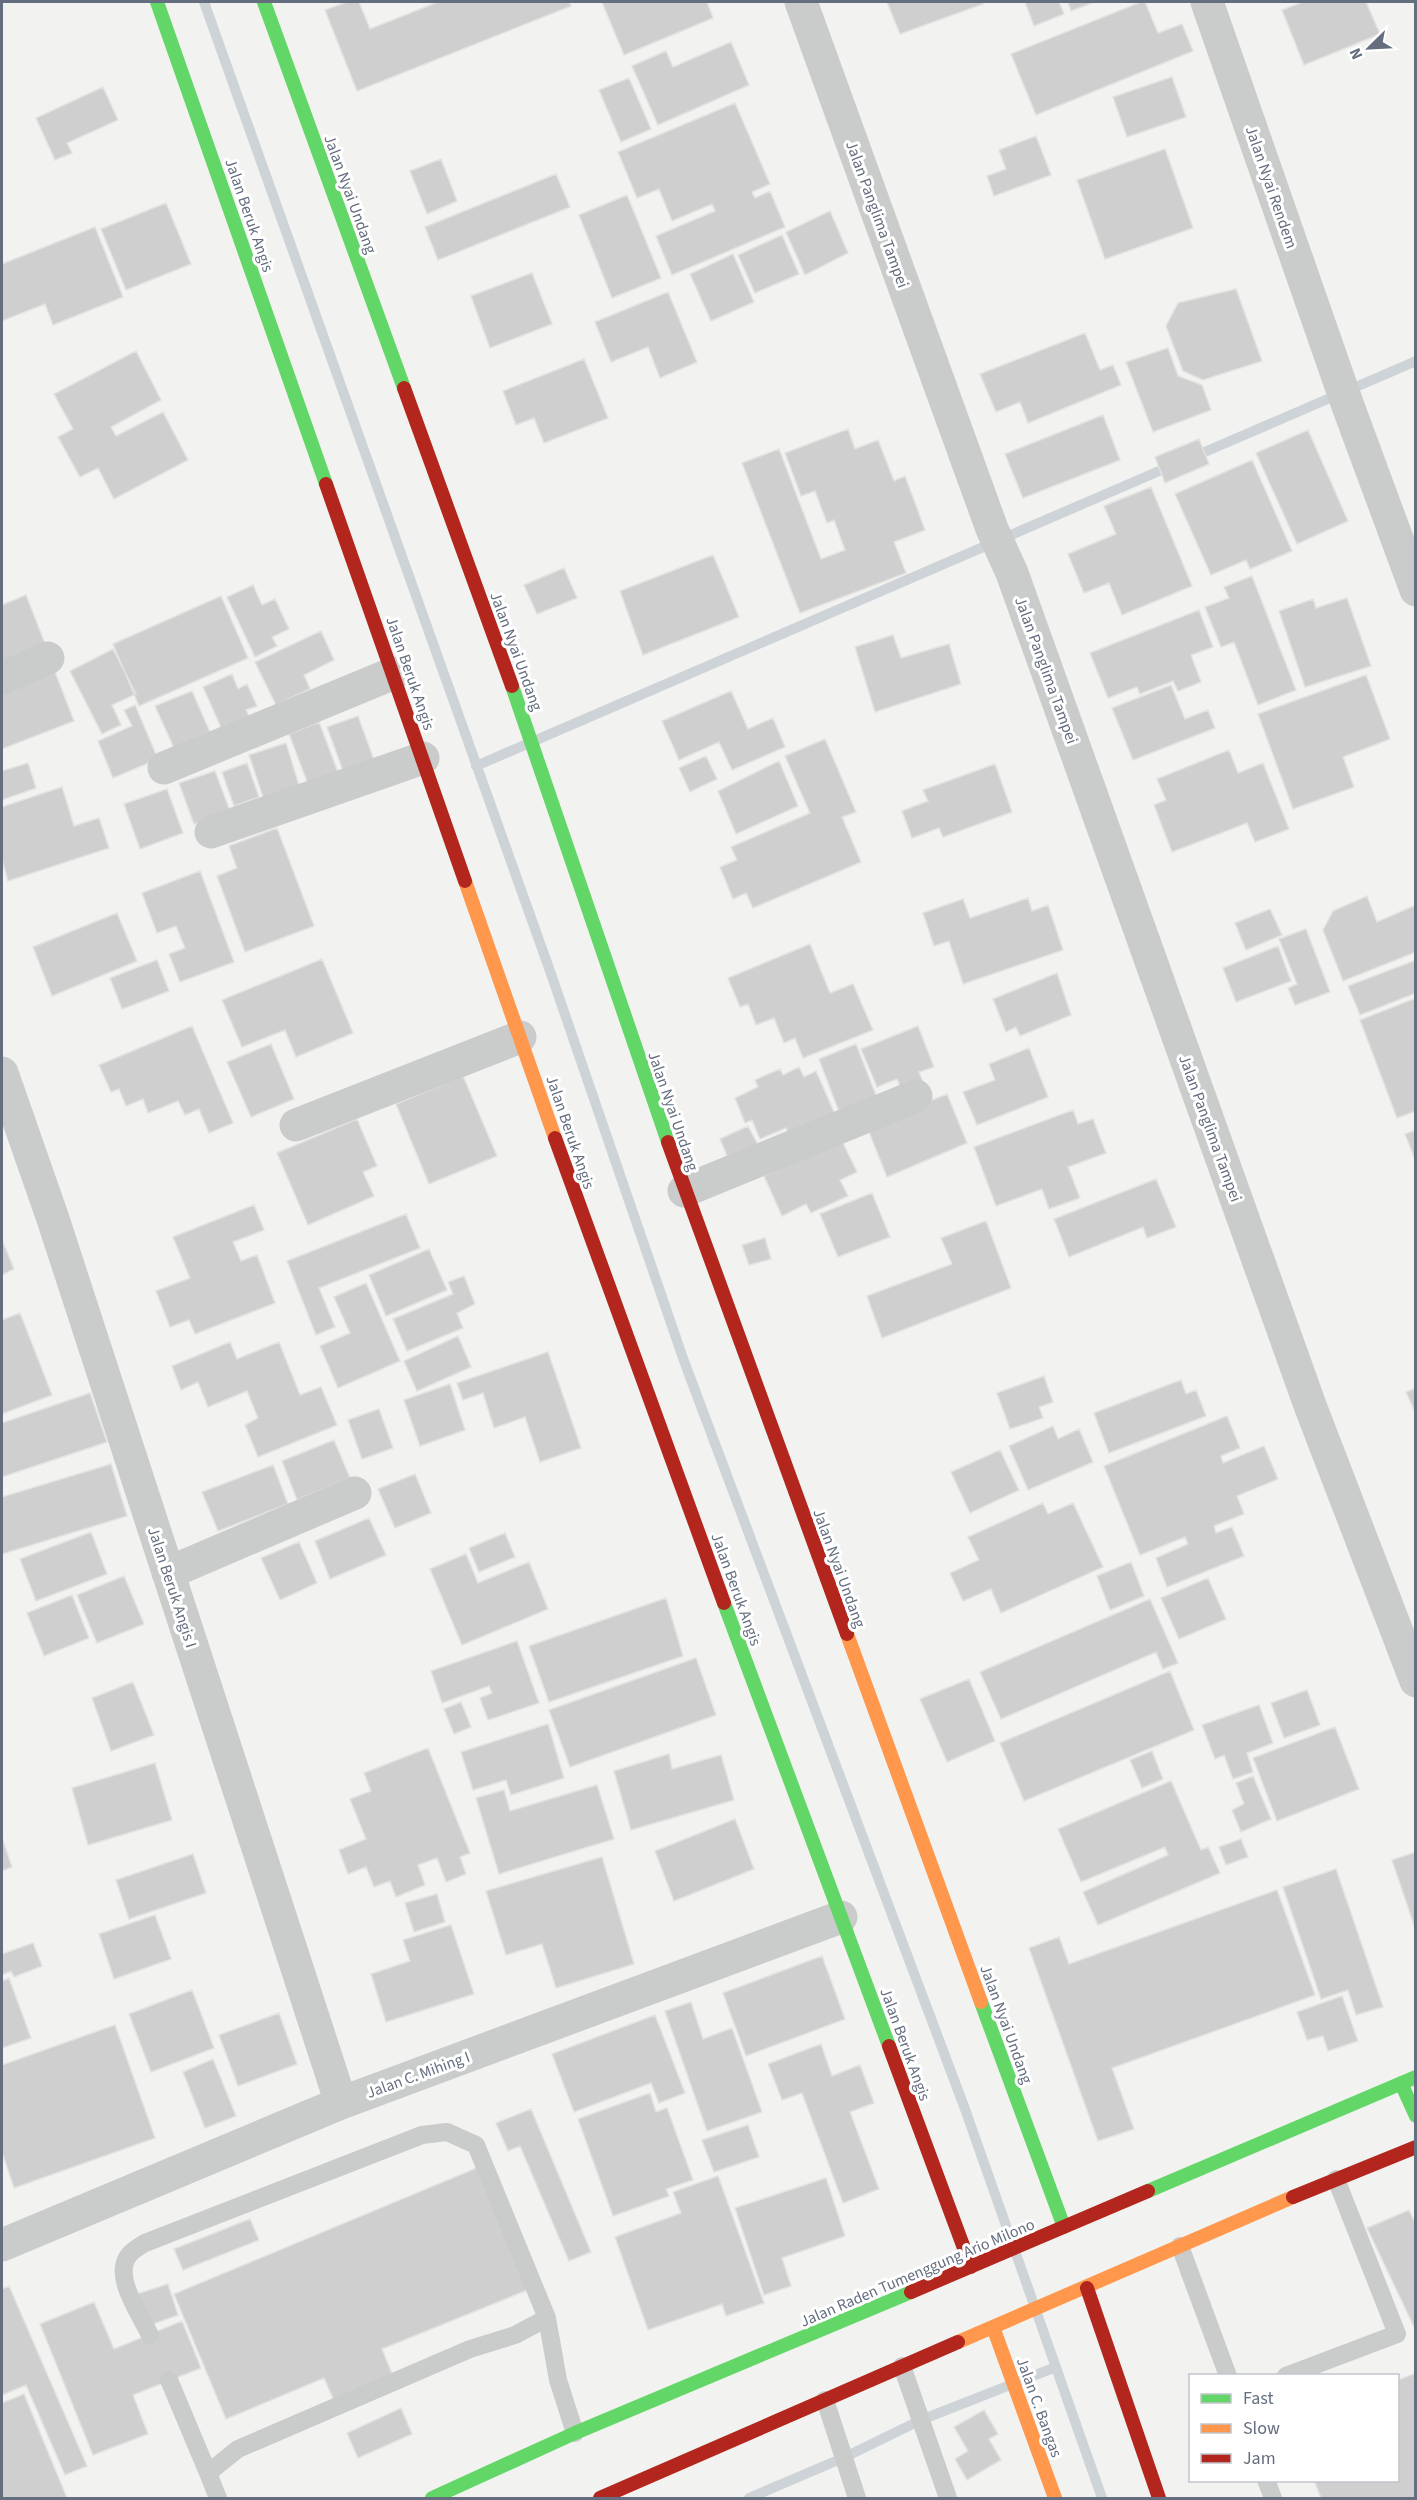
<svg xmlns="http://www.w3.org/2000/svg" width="1417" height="2500" font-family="'Source Sans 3',sans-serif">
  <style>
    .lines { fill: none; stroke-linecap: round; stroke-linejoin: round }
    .stream { stroke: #ced3d7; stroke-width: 10 }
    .building { fill: #cecfce; stroke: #e2e2e0; stroke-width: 1.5 }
    .lane { stroke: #cacbcb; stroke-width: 18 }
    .street { stroke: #cacbcb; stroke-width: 33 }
    .fast { stroke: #63d668; stroke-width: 14 }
    .slow { stroke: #ff974d; stroke-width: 14 }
    .jam { stroke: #b3261e; stroke-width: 14 }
    .labels { text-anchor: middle; stroke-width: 6; stroke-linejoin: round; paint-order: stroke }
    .street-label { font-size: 16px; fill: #646e7f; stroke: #fff }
  </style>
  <rect width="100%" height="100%" fill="#f2f3f0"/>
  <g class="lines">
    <!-- stream -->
    <path class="stream" d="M204 2 550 971 684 1361 965 2109 1102 2498
      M1193 457 1416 361
      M476 766 1173 465
      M749 2498 843 2458 921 2420 1056 2367"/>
  </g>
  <!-- building -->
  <path class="building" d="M347 2H359L370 29 438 2H569L571 6 357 91 325 10Z
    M602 2H707L713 18 624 55Z
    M887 2H982L983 4 900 34Z
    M1025 2H1059L1064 14 1034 26Z
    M1068 2H1095L1071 11Z
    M1141 2H1145L1158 33 1182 24 1193 51 1036 115 1011 54Z
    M1303 2H1366L1380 34 1304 65 1282 10Z
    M731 42 749 85 658 125 632 66 666 51 673 67Z
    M1172 77 1186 117 1127 137 1113 97Z
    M629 78 651 129 621 142 599 90Z
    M103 87 118 120 67 143 72 153 55 160 36 118Z
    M735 103 770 184 752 192 755 198 770 191 785 227 672 275 656 236 715 211 712 204 672 221 659 189 637 198 618 152Z
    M1036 136 1051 175 994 196 987 176 1006 169 999 150Z
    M1165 149 1193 228 1105 259 1077 180Z
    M441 159 457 201 427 214 410 171Z
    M556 174 570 207 438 260 425 227Z
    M627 195 661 278 612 298 579 215Z
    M166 203 191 264 126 290 101 229Z
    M830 211 848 253 805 275 786 232Z
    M95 227 123 297 53 325 45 304 2 321V264Z
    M782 235 799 274 755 293 738 255Z
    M733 254 754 302 711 321 690 274Z
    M532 273 552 324 490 348 471 296Z
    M1236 289 1262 361 1203 380 1183 371 1166 326 1178 303Z
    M668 292 697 362 660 378 648 347 611 362 595 322Z
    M1085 333 1100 370 1113 365 1121 385 1028 423 1020 402 996 412 980 374Z
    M1168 348 1178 376 1202 385 1211 410 1153 432 1126 362Z
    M136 351 161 400 111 427 116 436 163 412 188 460 114 499 98 468 80 477 58 437 73 429 54 394Z
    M584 359 608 418 544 443 534 418 516 425 503 391Z
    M1103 415 1120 460 1023 498 1005 454Z
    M848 429 855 449 878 440 894 481 905 476 925 530 894 542 906 573 800 613 742 463 779 449 821 559 845 550 834 520 827 523 815 491 801 496 785 453Z
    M1308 430 1348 521 1297 544 1256 453Z
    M1199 439 1209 464 1165 483 1155 457Z
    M1252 460 1292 551 1250 569 1246 560 1211 575 1175 494Z
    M1151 487 1192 586 1122 615 1109 583 1084 593 1068 554 1116 534 1104 506Z
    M713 555 739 617 643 655 620 591Z
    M564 568 577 598 537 614 524 585Z
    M1252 576 1296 690 1258 705 1234 642 1221 647 1205 607 1229 598 1224 587Z
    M253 585 262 605 275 599 289 629 272 637 277 646 255 657 227 597Z
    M26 595 46 646 2 664V605Z
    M221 596 248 658 139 706 113 644Z
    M1347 598 1371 666 1305 687 1279 611 1313 599 1316 608Z
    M1199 610 1213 647 1191 655 1201 682 1178 691 1173 681 1140 694 1137 687 1108 698 1090 653Z
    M321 631 334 660 304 675 310 689 276 705 255 662Z
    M893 635 901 658 949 644 961 684 875 712 855 647Z
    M113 649 136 694 112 705 121 725 102 734 70 671Z
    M55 672 74 721 2 749V693Z
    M232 674 238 689 247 684 257 706 246 710 252 722 224 734 203 687Z
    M1366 675 1390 739 1343 757 1354 787 1293 809 1258 714Z
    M1171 685 1185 719 1208 710 1215 728 1133 760 1112 708Z
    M192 691 210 732 174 748 155 706Z
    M731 691 748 729 773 718 785 747 732 770 719 742 679 760 662 721Z
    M135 705 158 759 113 778 98 741 132 726 124 710Z
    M358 716 374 760 343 771 327 727Z
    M319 722 339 775 309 787 289 734Z
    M825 739 856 812 842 817 861 862 753 908 746 893 733 899 720 867 737 860 731 847 810 813 785 756Z
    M286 743 301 792 265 803 249 755Z
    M1229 750 1238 773 1263 763 1289 829 1255 842 1247 823 1172 852 1154 805 1166 800 1157 779Z
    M706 756 717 779 690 792 679 768Z
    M779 761 798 806 736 834 718 791Z
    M28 763 36 788 2 800V771Z
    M247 763 259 797 234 806 222 772Z
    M995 764 1012 812 943 837 939 828 912 838 902 811 928 801 923 790Z
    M215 771 230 811 194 824 179 783Z
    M62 787 74 826 99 818 109 848 8 881 2 859V807Z
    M167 789 183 833 140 849 124 804Z
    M277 828 314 926 245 952 217 876 237 868 229 846Z
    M200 871 234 962 180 982 169 954 185 948 176 926 157 933 142 893Z
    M1367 896 1377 922 1416 905V952L1343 981 1323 930 1333 911Z
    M1028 898 1032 911 1048 905 1063 950 963 984 949 941 934 946 923 913 963 899 970 918Z
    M1270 909 1282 935 1246 950 1235 923Z
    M117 913 137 961 52 996 33 947Z
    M1306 929 1330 992 1295 1005 1288 988 1297 984 1279 939Z
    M810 944 830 993 853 984 873 1030 803 1058 795 1038 784 1043 774 1018 756 1025 748 1004 740 1007 728 978Z
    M1278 946 1291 981 1236 1002 1223 968Z
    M322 959 353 1033 296 1057 285 1030 242 1047 222 1000Z
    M157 960 169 991 122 1009 110 978Z
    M1416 960V993L1360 1015 1348 986Z
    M1057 973 1071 1015 1020 1036 1016 1027 1006 1032 993 999Z
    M1416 998V1111L1397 1118 1360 1020Z
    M192 1026 233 1123 209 1133 199 1109 185 1115 178 1101 148 1113 143 1099 126 1106 119 1089 111 1092 99 1065Z
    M918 1026 934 1067 919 1072 923 1082 902 1091 897 1079 877 1087 861 1049Z
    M271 1044 294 1099 251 1117 227 1062Z
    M856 1044 879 1103 841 1117 819 1059Z
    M1029 1048 1048 1097 977 1125 963 1092 995 1080 989 1064Z
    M799 1067 804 1077 816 1071 835 1114 789 1134 786 1128 760 1139 752 1120 745 1123 735 1098 758 1087 755 1080 780 1069 783 1075Z
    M463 1076 497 1156 429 1184 396 1104Z
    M947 1094 967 1143 887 1177 867 1127Z
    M1073 1110 1078 1124 1093 1119 1106 1153 1068 1167 1080 1198 1049 1209 1042 1189 996 1206 974 1147Z
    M357 1119 377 1166 363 1172 374 1196 308 1225 277 1153Z
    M748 1126 758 1145 728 1158 720 1139Z
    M1416 1130V1162L1405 1134Z
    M841 1139 857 1172 840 1180 848 1196 811 1213 806 1204 782 1216 764 1176Z
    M1156 1179 1176 1227 1147 1238 1143 1227 1069 1257 1054 1219Z
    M872 1193 890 1237 838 1257 820 1214Z
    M254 1205 264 1230 233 1242 241 1261 257 1255 275 1303 195 1334 189 1320 170 1327 156 1291 190 1278 173 1237Z
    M406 1214 420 1248 319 1288 335 1327 316 1335 287 1261Z
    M986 1221 1011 1288 882 1338 867 1296 952 1264 941 1238Z
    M765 1238 771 1259 749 1265 742 1245Z
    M2 1240 14 1269 2 1275Z
    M429 1249 447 1290 386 1316 369 1275Z
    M464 1276 475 1304 457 1313 463 1328 407 1351 393 1319 453 1294 448 1282Z
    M366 1283 400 1361 338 1388 320 1346 350 1333 334 1297Z
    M20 1313 52 1395 2 1414V1320Z
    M458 1336 471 1367 417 1391 404 1361Z
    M230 1342 237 1359 279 1342 300 1395 321 1387 337 1425 258 1457 245 1425 258 1418 247 1391 208 1407 198 1382 181 1390 172 1366Z
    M548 1352 581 1448 540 1462 525 1417 494 1428 483 1393 463 1400 457 1383Z
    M1044 1376 1053 1402 1039 1407 1043 1418 1010 1429 997 1393Z
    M1181 1380 1186 1394 1196 1390 1206 1416 1109 1453 1094 1413Z
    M450 1384 465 1430 420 1446 404 1400Z
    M1416 1388V1414L1406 1392Z
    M90 1393 107 1442 2 1477V1423Z
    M379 1409 393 1448 362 1459 348 1420Z
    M1227 1416 1240 1448 1221 1456 1223 1463 1264 1446 1278 1479 1237 1496 1244 1514 1214 1526 1216 1533 1232 1527 1244 1556 1167 1587 1156 1558 1188 1544 1185 1537 1140 1555 1104 1466Z
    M1053 1426 1058 1439 1079 1429 1093 1462 1028 1490 1009 1446Z
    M334 1440 350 1478 297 1500 282 1461Z
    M1000 1450 1019 1490 970 1513 951 1472Z
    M111 1464 127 1516 2 1554V1497Z
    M273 1465 288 1504 218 1531 202 1492Z
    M415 1474 431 1513 395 1528 378 1489Z
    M1043 1503 1048 1514 1073 1503 1103 1567 1001 1613 991 1589 963 1601 950 1573 979 1560 968 1537Z
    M369 1518 386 1555 330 1579 315 1541Z
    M91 1532 107 1574 36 1601 20 1559Z
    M505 1533 515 1557 479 1572 469 1548Z
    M299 1542 317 1583 280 1600 261 1558Z
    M466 1554 478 1583 529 1562 548 1609 462 1645 430 1569Z
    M1131 1562 1144 1596 1110 1610 1097 1576Z
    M124 1576 144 1624 97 1643 77 1595Z
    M1208 1578 1226 1619 1179 1639 1161 1598Z
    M72 1595 89 1638 44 1656 27 1613Z
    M666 1598 683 1656 549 1702 529 1646Z
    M1150 1599 1178 1663 1163 1669 1156 1652 1001 1719 980 1672Z
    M517 1641 539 1703 488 1720 480 1698 492 1693 489 1686 442 1703 431 1671Z
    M696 1658 716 1715 570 1767 549 1710Z
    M1170 1671 1194 1730 1024 1801 1000 1743Z
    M969 1679 995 1741 947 1762 920 1699Z
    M133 1682 154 1735 111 1751 92 1698Z
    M1307 1690 1320 1725 1284 1738 1271 1703Z
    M461 1702 471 1727 454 1734 444 1709Z
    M1259 1705 1273 1743 1247 1753 1253 1772 1233 1779 1224 1755 1215 1759 1202 1725Z
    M548 1724 564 1778 511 1795 506 1780 473 1790 461 1752Z
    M1335 1727 1359 1789 1277 1821 1253 1758Z
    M428 1748 470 1853 460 1857 466 1874 446 1882 437 1858 418 1865 425 1885 396 1897 390 1881 374 1887 366 1867 348 1874 339 1850 366 1839 350 1799 371 1791 364 1773Z
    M1152 1751 1163 1779 1142 1788 1130 1760Z
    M669 1754 672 1769 721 1755 734 1800 631 1830 614 1771Z
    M155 1763 172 1820 88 1845 72 1788Z
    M1253 1776 1271 1819 1241 1832 1232 1810 1244 1804 1236 1783Z
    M1171 1781 1201 1850 1208 1847 1220 1873 1098 1925 1083 1892 1168 1855 1165 1847 1081 1882 1058 1829Z
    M597 1785 614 1839 499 1874 476 1798 504 1790 510 1811Z
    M735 1819 754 1869 674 1901 655 1851Z
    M2 1838 12 1867 2 1871Z
    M1241 1839 1248 1857 1226 1865 1219 1847Z
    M1416 1852V1931L1392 1860Z
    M193 1854 206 1893 129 1919 116 1880Z
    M602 1857 634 1964 556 1988 542 1944 506 1955 486 1891Z
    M1336 1869 1383 2007 1356 2015 1348 1990 1321 1999 1283 1887Z
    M1277 1890 1315 1995 1112 2068 1134 2129 1098 2141 1029 1948 1059 1937 1069 1964Z
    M437 1894 445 1922 414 1932 405 1903Z
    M155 1915 171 1959 114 1979 99 1934Z
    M451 1925 474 1994 386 2022 371 1974 410 1961 403 1940Z
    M33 1943 42 1966 14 1977 11 1971 2 1975V1954Z
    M822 1956 845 2019 746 2056 723 1993Z
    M9 1978 31 2038 2 2048V1981Z
    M192 1990 214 2048 151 2072 129 2014Z
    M1342 1996 1358 2041 1328 2051 1323 2036 1307 2040 1297 2012Z
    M691 2002 703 2039 732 2028 762 2112 707 2131 665 2011Z
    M279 2013 297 2064 238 2086 219 2035Z
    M655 2015 685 2093 659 2103 651 2083 574 2112 552 2054Z
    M115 2025 155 2138 14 2188 2 2152V2065Z
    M821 2044 832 2076 860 2065 874 2103 850 2112 879 2189 843 2203 802 2093 782 2100 768 2064Z
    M213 2059 236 2116 205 2128 183 2072Z
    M650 2093 656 2112 667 2108 693 2180 666 2189 669 2196 613 2216 578 2119Z
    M531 2109 591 2252 569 2261 520 2146 508 2151 496 2123Z
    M748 2125 759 2157 714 2172 702 2140Z
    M479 2167 530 2289 382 2349 395 2381 336 2405 324 2378 226 2419 174 2294Z
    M718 2176 764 2303 726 2316 722 2304 648 2330 615 2237 681 2213 673 2192Z
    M826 2178 845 2236 782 2258 791 2286 764 2295 735 2208Z
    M1409 2210 1416 2225V2331L1367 2228Z
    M250 2219 259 2240 183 2270 174 2249Z
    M168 2284 178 2315 148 2326 137 2294Z
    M9 2286 87 2466 65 2475 26 2385 2 2395V2289Z
    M94 2302 114 2349 182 2321 201 2368 133 2395 148 2434 93 2455 40 2324Z
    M1416 2373V2498H1321L1314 2480H1398V2380Z
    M24 2394 67 2498H2V2403Z
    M401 2408 412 2434 358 2458 347 2433Z
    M984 2410 998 2434 989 2439 1001 2460 967 2480 955 2459 968 2451 954 2427Z"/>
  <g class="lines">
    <!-- lane -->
    <path class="lane" d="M1180 2246 1228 2376
      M150 2335C140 2314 112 2276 129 2255 133 2250 140 2246 145 2243L422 2135 447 2132 476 2145 547 2318
      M902 2366 948 2498
      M1286 2376 1397 2334 1336 2179
      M169 2380 208 2473
      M825 2400 857 2498
      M1266 2480 1273 2498
      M218 2498 208 2473 238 2449 470 2349 515 2335 547 2318 558 2380 575 2433"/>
    <!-- street -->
    <path class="street" d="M801 2 992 529 1012 573 1311 1408 1416 1681
      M1207 2 1348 406 1416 590
      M2 678 48 658
      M164 768 394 673
      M211 832 423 758
      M2 1073 53 1219 341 2103
      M296 1125 520 1037
      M684 1191 916 1096
      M168 1573 355 1493
      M2 2245 341 2103 841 1917"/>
    <!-- fast -->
    <path class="fast" d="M157 2 326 484
      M264 2 404 388
      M512 686 668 1142
      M724 1603 889 2046
      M981 2002 1064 2227
      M1401 2083 1416 2116
      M1148 2191 1416 2077
      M432 2498 575 2433 911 2292"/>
    <!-- slow -->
    <path class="slow" d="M465 881 555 1138
      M847 1634 981 2002
      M993 2327 1055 2498
      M958 2342 1293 2197"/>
    <!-- jam -->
    <path class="jam" d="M404 388 512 686
      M326 484 465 881
      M555 1138 724 1603
      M668 1142 847 1634
      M889 2046 971 2267
      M1293 2197 1416 2147
      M1087 2288 1159 2498
      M911 2292 1148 2191
      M600 2498 958 2342"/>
  </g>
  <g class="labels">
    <!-- street labels -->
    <g class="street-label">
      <text transform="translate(1272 187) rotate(71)" y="6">Jalan Nyai Rendem</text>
      <text transform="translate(351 194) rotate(70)" y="6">Jalan Nyai Undang</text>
      <text transform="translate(878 214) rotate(70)" y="6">Jalan Panglima Tampei</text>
      <text transform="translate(250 215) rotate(71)" y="6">Jalan Beruk Angis</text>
      <text transform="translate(517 651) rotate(70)" y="6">Jalan Nyai Undang</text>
      <text transform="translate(1047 670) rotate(70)" y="6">Jalan Panglima Tampei</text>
      <text transform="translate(411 673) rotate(71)" y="6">Jalan Beruk Angis</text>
      <text transform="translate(674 1111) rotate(71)" y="6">Jalan Nyai Undang</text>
      <text transform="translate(1211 1128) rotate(70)" y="6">Jalan Panglima Tampei</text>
      <text transform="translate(571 1132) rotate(71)" y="6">Jalan Beruk Angis</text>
      <text transform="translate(840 1568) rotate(70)" y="6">Jalan Nyai Undang</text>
      <text transform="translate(173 1587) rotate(72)" y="6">Jalan Beruk Angis I</text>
      <text transform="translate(737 1589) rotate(70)" y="6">Jalan Beruk Angis</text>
      <text transform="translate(1007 2024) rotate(70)" y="6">Jalan Nyai Undang</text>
      <text transform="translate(906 2044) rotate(70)" y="6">Jalan Beruk Angis</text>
      <text transform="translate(418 2074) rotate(-20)" y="6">Jalan C. Mihing I</text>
      <text transform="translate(917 2272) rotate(-23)" y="6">Jalan Raden Tumenggung Ario Milono</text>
      <text transform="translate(1040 2407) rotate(70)" y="6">Jalan C. Bangas</text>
    </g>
  </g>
  <!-- border -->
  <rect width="1417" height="2500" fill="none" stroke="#646e7f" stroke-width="6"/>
  <!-- legend -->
  <rect x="1189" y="2374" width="210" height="108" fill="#ffffff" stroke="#c1c5cc" stroke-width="1.5"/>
  <rect x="1201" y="2394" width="30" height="9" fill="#63d668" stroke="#c1c5cc" stroke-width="1.5"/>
  <text x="1243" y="2404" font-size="18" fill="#646e7f">Fast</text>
  <rect x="1201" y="2424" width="30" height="9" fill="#ff974d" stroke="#c1c5cc" stroke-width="1.5"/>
  <text x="1243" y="2434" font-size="18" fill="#646e7f">Slow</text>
  <rect x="1201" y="2454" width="30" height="9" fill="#b3261e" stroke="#c1c5cc" stroke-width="1.5"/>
  <text x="1243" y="2464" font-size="18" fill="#646e7f">Jam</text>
  <!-- north arrow -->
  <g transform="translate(1369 48) rotate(246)" stroke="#ffffff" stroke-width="4.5" paint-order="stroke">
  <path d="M0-4.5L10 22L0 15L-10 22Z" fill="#646e7f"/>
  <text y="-9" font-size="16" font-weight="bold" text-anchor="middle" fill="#646e7f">N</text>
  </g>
</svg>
